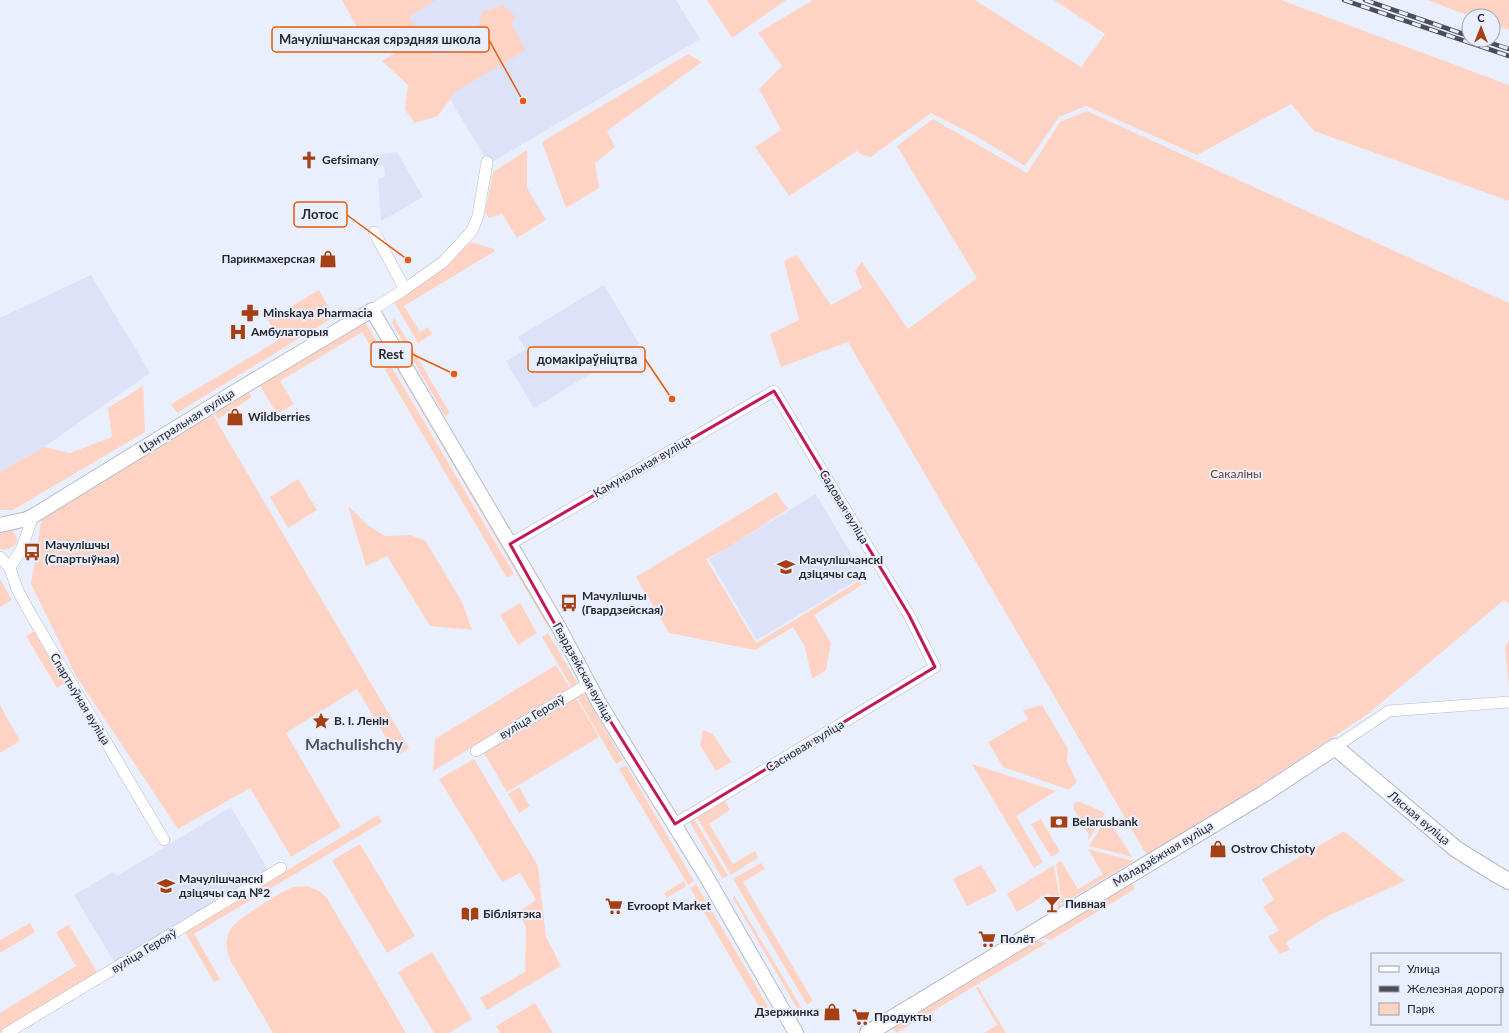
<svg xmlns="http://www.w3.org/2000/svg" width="1509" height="1033" font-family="Lato,sans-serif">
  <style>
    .built { fill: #dce2f8 }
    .green { fill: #fed3c3 }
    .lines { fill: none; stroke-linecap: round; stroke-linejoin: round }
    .minor-casing { stroke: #b7bbc9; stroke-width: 12 }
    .tertiary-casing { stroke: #b7bbc9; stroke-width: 16 }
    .secondary-casing { stroke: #b7bbc9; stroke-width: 18 }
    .minor { stroke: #fff; stroke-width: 11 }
    .tertiary { stroke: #fff; stroke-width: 14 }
    .secondary { stroke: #fff; stroke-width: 16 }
    .rail-casing { stroke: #4c4d55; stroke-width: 4.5 }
    .rail { stroke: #eaeffd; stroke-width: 3; stroke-dasharray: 9; stroke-linecap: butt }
    .marked { fill: none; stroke: #c2185b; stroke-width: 3; stroke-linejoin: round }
    .labels { text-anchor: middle; stroke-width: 4; stroke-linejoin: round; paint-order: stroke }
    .poi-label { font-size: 12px; font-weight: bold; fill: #27282e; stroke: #eaeffd; text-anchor: start }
    .street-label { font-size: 12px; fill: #27282e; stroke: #eaeffd }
    .park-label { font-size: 12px; fill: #753a24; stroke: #eaeffd }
    .district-label { font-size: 16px; font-weight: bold; fill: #4f535f; stroke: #eaeffd }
    .leader { fill: none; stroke: #e8590c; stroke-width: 1.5 }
    .callout-dot { fill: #e8590c; stroke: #eaeffd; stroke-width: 1.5 }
    .callout { fill: #eaeffd; stroke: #e8590c; stroke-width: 1.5 }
    .callout-label { font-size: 13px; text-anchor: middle; font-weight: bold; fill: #27282e }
  </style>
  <rect width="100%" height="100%" fill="#eaeffd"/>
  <!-- built -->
  <path class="built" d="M396 0H676L700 39 489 164 392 3Z
    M397 152 423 197 381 221 378 178 385 177 384 166H377L376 155Z
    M91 275 150 373 44 447 0 472V318Z
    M604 285 639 344 534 408 506 361 526 350 518 337Z
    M816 494 864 576 757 640 709 559Z
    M231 807 268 870 115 963 74 895 113 872 117 876Z"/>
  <!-- green -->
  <path class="green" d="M342 0H436L409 17 434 55 471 53 482 12 503 5 515 16 512 25 526 50 455 92 438 116 415 123 405 110 408 85 382 61 400 50 383 27 363 38Z
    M707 0H786L732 38Z
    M813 0H975L1081 67 1105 34 1054 0H1281L1509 85V201L1314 131 1291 104 1197 155 1086 106 1059 117 1025 166 976 136 931 113 871 157 862 155 857 151 789 196 755 147 781 130 759 89 782 66 758 33Z
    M1427 0H1509V30L1493 24V16H1470Z
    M688 54 702 62 607 131 615 147 595 163 599 188 566 208 542 142Z
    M1087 111 1509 303V603L1504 600 1368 714 1149 859 848 342 781 367 770 334 799 320 784 261 797 255 831 305 862 288 855 271 862 262 908 329 977 278 897 146 933 119 1027 173 1060 122Z
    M527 150V188L546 220 517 238 502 214 489 218 485 212 493 172Z
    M471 242 494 249 495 251 404 306 420 332 428 327 432 334 418 343 394 302C423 285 448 265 471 242Z
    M319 290 334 317 177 413 171 404 279 340 268 320Z
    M394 318 450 413 445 416 392 323Z
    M364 320 388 361 382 365 362 332 280 381 294 404 277 414 259 384Z
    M394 364 400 366 552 623 548 627Z
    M391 366 514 574 507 578 385 370Z
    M143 386 145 432 13 510H0V472L44 447 70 453 112 437 108 408Z
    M248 390 252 397 218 419 213 412Z
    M212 413 409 748 397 756 357 689 286 733 341 827 291 857 250 788 178 829 76 676 31 584 42 516Z
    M298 479 317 510 288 528 270 497Z
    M776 492 788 509 724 550 706 559 756 643 859 581 862 585 814 615 831 643 826 670 812 679 805 647 793 627 755 650 669 633 636 577Z
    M348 506 369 526 385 536 410 535 425 540 462 602 472 630 430 626 387 556 366 566Z
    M7 530 12 531C23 542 15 548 3 550L0 549V534Z
    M0 579 12 600 0 607Z
    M520 603 537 633 518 645 500 615Z
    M36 630 67 682 57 688 26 636Z
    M548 633 578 684 572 688 542 637Z
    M1509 640V689L1505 647Z
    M556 665 570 688 433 771 435 739Z
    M583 691 623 760 616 764 576 695Z
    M575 696 599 737 507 792 483 751Z
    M0 705 20 741 0 753Z
    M1042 705 1068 749 1067 761 1077 782 1069 790 1003 767 988 742 1028 719 1023 710Z
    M703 730 713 734 731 762 716 771 700 745Z
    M474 759 538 866 546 937 561 966 487 1010 480 998 525 972 526 927 518 912 536 900 520 873 502 882 439 779Z
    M972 764 1056 791 1016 816 1043 862 1034 868Z
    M626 765 694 881 688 885 619 769Z
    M519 787 530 806 519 813 508 794Z
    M724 799 730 810 709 824 733 864 755 851 758 858 731 875 696 816Z
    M1075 802H1081L1105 813 1088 841 1089 835 1073 808Z
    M378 815 382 822 194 934 220 979 214 982 185 932Z
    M693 817 728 876 722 878 689 821Z
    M1107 817 1132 857 1089 846Z
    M1041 819 1060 852 1051 857 1031 824Z
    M1344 831 1405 881 1328 916 1286 942 1290 950 1280 954 1268 937 1279 930 1263 907 1274 900 1262 879Z
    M360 844 415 936 387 953 332 860Z
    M1088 849 1134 861 1062 904 1056 864 1061 861 1078 889 1103 874Z
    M761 863 765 869 743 882 813 1001 807 1005 733 879Z
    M981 865 997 891 967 906 953 879Z
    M1054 865 1061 905 1058 907 1049 893 1017 912 1007 894Z
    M1130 880 1135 889 1051 940 1035 936Z
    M684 881 686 886 667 898 664 893Z
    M696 884 768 1006 761 1010 690 888Z
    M307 886 319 891 327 898 406 1033H273L230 960C226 950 225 940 230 930 235 920 283 890 294 887 298 886 303 887 307 886Z
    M734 895 801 1007 798 1010 733 898Z
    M30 923 35 932 0 953V940Z
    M69 925 98 974 0 1033V1013L76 966 56 932Z
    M1030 939 1047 943 896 1033 890 1023Z
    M432 952 472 1019 449 1033H434L398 972Z
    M978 987 1006 1033H984L997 1025 976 988Z
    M535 1003 553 1033H500L496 1026Z"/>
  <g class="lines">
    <!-- minor casing -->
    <g class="minor-casing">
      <path id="minor" d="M374 232 405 289
        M372 310 405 289 443 262 472 231 478 216 487 162
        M510 544 774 391 909 615 935 667 675 824
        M0 557 10 568 17 589 30 613 164 840
        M10 568 22 548 33 516
        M1335 747 1389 711 1509 702
        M476 751 588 684
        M7 1033 281 868"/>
    </g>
    <!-- tertiary casing -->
    <g class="tertiary-casing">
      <path id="tertiary" d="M0 525 27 519 33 516 241 388 372 310 557 624 599 703 706 876 796 1033"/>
    </g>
    <!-- secondary casing -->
    <g class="secondary-casing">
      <path id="secondary" d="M868 1033 1265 793 1335 747 1456 849 1496 874 1509 881"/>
    </g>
    <!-- minor -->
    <use href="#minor" class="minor"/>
    <!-- tertiary -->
    <use href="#tertiary" class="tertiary"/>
    <!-- secondary -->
    <use href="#secondary" class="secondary"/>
    <!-- rail casing -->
    <g class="rail-casing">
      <path id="rail" d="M1344 0 1509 56
        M1365 0 1469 36
        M1482 40 1509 49"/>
    </g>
    <!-- rail -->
    <use href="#rail" class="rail"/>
  </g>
  <!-- marked area -->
  <path class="marked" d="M774 391 909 615 935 667 675 824 599 703 510 544Z"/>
  <!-- icons -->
  <defs>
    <g id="church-bare" transform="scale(1.38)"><path d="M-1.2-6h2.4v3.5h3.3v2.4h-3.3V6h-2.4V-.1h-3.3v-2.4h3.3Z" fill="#a54014" stroke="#eaeffd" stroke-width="2.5" paint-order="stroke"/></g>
    <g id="shop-bare" transform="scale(1.38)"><path d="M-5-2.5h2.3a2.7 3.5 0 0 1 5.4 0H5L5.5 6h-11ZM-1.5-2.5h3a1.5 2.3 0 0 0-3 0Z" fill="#a54014" stroke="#eaeffd" stroke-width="2.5" paint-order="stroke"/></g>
    <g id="pharmacy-bare" transform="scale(1.38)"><path d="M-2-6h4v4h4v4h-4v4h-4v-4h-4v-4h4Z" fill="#a54014" stroke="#eaeffd" stroke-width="2.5" paint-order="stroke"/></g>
    <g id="hospital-bare" transform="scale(1.38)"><path d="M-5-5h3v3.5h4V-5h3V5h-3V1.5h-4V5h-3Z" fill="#a54014" stroke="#eaeffd" stroke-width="2.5" paint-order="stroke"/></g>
    <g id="bus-bare" transform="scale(1.38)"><path d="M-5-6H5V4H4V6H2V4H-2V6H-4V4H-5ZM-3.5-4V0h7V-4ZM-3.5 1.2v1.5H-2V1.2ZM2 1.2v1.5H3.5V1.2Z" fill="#a54014" stroke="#eaeffd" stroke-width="2.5" paint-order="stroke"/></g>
    <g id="school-bare" transform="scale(1.38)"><path d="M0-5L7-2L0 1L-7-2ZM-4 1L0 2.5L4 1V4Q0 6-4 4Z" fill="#a54014" stroke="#eaeffd" stroke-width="2.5" paint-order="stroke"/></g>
    <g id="sight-bare" transform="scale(1.38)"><path d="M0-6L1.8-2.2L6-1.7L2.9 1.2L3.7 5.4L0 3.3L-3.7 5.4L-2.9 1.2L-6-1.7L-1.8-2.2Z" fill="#a54014" stroke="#eaeffd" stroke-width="2.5" paint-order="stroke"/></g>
    <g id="bank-bare" transform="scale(1.38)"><path d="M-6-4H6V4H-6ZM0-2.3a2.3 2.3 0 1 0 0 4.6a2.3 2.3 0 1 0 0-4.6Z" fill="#a54014" stroke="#eaeffd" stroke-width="2.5" paint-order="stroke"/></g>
    <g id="bar-bare" transform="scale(1.38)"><path d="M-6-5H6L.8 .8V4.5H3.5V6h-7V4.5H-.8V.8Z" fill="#a54014" stroke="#eaeffd" stroke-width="2.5" paint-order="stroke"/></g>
    <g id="supermarket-bare" transform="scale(1.38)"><path d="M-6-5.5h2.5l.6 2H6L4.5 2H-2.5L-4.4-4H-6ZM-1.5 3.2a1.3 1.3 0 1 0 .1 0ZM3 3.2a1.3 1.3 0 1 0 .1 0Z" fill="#a54014" stroke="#eaeffd" stroke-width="2.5" paint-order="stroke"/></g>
    <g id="library-bare" transform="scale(1.38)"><path d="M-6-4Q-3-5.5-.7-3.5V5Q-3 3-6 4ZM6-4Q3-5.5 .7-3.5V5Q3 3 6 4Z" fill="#a54014" stroke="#eaeffd" stroke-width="2.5" paint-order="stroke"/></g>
  </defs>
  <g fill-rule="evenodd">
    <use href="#church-bare" x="309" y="160"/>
    <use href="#shop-bare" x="328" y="259"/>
    <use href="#pharmacy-bare" x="250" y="313"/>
    <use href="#hospital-bare" x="238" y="332"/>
    <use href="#shop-bare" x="235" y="417"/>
    <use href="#bus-bare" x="32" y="552"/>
    <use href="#school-bare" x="786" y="567"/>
    <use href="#bus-bare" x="569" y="603"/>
    <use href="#sight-bare" x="321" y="721"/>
    <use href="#bank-bare" x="1059" y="822"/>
    <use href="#shop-bare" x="1218" y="849"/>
    <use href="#school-bare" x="166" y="886"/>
    <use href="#bar-bare" x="1052" y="904"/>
    <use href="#supermarket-bare" x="614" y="906"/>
    <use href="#library-bare" x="470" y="914"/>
    <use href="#supermarket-bare" x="987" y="939"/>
    <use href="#shop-bare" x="832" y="1012"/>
    <use href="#supermarket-bare" x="861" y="1017"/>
  </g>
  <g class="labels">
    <!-- poi labels -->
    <g class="poi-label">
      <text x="322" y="164">Gefsimany</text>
      <text x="315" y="263" text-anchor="end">Парикмахерская</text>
      <text x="263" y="317">Minskaya Pharmacia</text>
      <text x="251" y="336">Амбулаторыя</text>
      <text x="248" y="421">Wildberries</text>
      <text x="45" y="549">Мачулішчы<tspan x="45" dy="14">(Спартыўная)</tspan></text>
      <text x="799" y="564">Мачулішчанскі<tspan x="799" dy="14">дзіцячы сад</tspan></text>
      <text x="582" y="600">Мачулішчы<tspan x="582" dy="14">(Гвардзейская)</tspan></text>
      <text x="334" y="725">В. І. Ленін</text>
      <text x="1072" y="826">Belarusbank</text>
      <text x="1231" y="853">Ostrov Chistoty</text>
      <text x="179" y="883">Мачулішчанскі<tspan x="179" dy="14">дзіцячы сад №2</tspan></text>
      <text x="1065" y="908">Пивная</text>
      <text x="627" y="910">Evroopt Market</text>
      <text x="483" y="918">Бібліятэка</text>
      <text x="1000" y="943">Полёт</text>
      <text x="819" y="1016" text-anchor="end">Дзержинка</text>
      <text x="874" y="1021">Продукты</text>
    </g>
    <!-- street labels -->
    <g class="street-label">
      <text transform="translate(187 421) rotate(-32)" y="4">Цэнтральная вуліца</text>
      <text transform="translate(642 467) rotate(-30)" y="4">Камунальная вуліца</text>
      <text transform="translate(844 507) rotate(59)" y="4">Садовая вуліца</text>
      <text transform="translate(583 672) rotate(61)" y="4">Гвардзейская вуліца</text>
      <text transform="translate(80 699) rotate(59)" y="4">Спартыўная вуліца</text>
      <text transform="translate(532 717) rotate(-31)" y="4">вуліца Герояў</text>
      <text transform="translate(805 746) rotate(-31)" y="4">Сасновая вуліца</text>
      <text transform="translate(1419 818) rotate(40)" y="4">Лясная вуліца</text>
      <text transform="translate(1163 854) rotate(-31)" y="4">Маладзёжная вуліца</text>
      <text transform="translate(144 951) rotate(-31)" y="4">вуліца Герояў</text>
    </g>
    <!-- park labels -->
    <g class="park-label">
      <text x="1236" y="478">Сакаліны</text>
    </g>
    <!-- district labels -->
    <g class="district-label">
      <text x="354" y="750">Machulishchy</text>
    </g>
  </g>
  <!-- callouts -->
  <path class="leader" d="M523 101L489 40M408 260L347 215M454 374L412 354M672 399L645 359"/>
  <g class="callout-dot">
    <circle cx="523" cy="101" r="4"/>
    <circle cx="408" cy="260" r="4"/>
    <circle cx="454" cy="374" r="4"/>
    <circle cx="672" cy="399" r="4"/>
  </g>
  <g class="callout">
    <rect x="272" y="27" width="217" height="25" rx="4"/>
    <rect x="294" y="202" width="53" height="25" rx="4"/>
    <rect x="371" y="342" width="41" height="25" rx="4"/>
    <rect x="528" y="347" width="117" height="25" rx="4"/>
  </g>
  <g class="callout-label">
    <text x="380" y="44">Мачулішчанская сярэдняя школа</text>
    <text x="320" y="219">Лотос</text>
    <text x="391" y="359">Rest</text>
    <text x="587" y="364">домакіраўніцтва</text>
  </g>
  <!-- legend -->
  <rect x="1371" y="953" width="130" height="72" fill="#eaeffd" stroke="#9c9faa"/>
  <rect x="1379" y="966" width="20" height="6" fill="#ffffff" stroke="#9c9faa"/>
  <text x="1407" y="973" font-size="12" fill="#27282e">Улица</text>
  <rect x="1379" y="986" width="20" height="6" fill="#4c4d55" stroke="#9c9faa"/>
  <text x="1407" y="993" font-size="12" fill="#27282e">Железная дорога</text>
  <rect x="1379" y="1003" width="20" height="12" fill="#fed3c3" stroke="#9c9faa"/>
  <text x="1407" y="1013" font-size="12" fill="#27282e">Парк</text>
  <!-- north arrow -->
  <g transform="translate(1481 28)"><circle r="19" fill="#eaeffd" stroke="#9c9faa"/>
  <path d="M0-3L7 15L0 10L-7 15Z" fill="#a54014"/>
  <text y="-6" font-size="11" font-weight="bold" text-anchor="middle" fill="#27282e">С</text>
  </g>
</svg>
